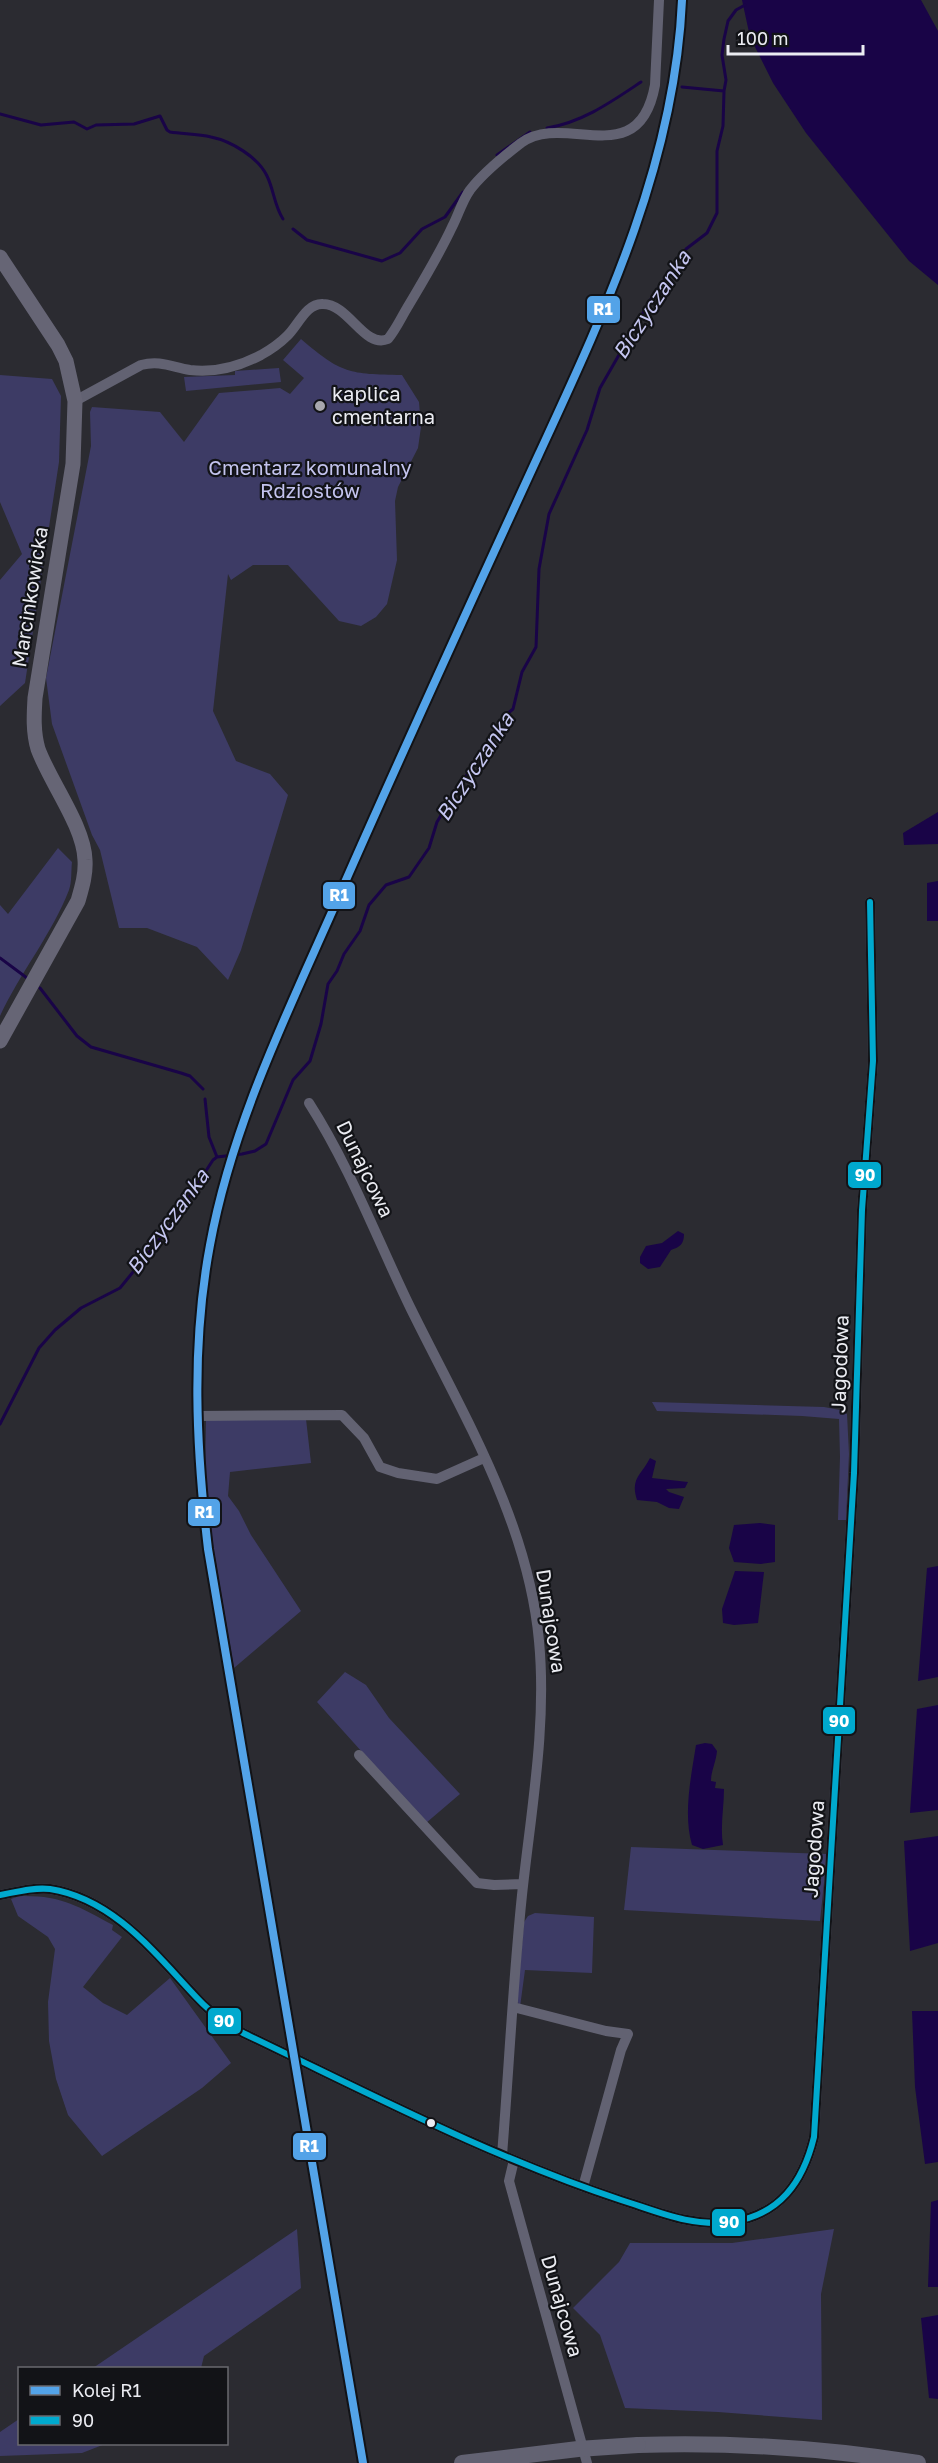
<svg xmlns="http://www.w3.org/2000/svg" width="938" height="2463" font-family="'Golos Text',sans-serif">
  <style>
    .green { fill: #3d3b65 }
    .water { fill: #190447 }
    .lines { fill: none; stroke-linecap: round; stroke-linejoin: round }
    .stream { stroke: #190447; stroke-width: 3 }
    .street { stroke: #626272; stroke-width: 10 }
    .secondary { stroke: #666575; stroke-width: 15 }
    .primary { stroke: #626272; stroke-width: 16 }
    .primary-bridge { stroke: #626272; stroke-width: 16 }
    .bus-1-casing { stroke: #121317; stroke-width: 10 }
    .bus-1 { stroke: #00a9ce; stroke-width: 6 }
    .rail-1-casing { stroke: #121317; stroke-width: 12 }
    .rail-1 { stroke: #53a3e8; stroke-width: 8 }
    .poi-dot { fill: #a8a8ae; stroke: #121317; stroke-width: 2 }
    .bus-dot { fill: #ebecf2; stroke: #121317; stroke-width: 2 }
    .labels { text-anchor: middle; stroke-width: 4.5; stroke-linejoin: round; paint-order: stroke }
    .poi-label { font-size: 20px; fill: #ebecf2; stroke: #121317; text-anchor: start }
    .park-label { font-size: 20px; fill: #c3c3ee; stroke: #121317 }
    .street-label { font-size: 20px; fill: #ebecf2; stroke: #121317 }
    .water-label { font-size: 21px; font-style: italic; fill: #c5c6f1; stroke: #121317 }
    .line-badge { stroke: #121317; stroke-width: 2 }
    .badge-label { font-size: 16px; text-anchor: middle; font-weight: bold; fill: #fff }
  </style>
  <rect width="100%" height="100%" fill="#2b2b31"/>
  <!-- green -->
  <path class="green" d="M301 339C342 374 349 374 402 375L419 402 421 427 418 448 398 487 395 501 397 560 387 604 376 617 361 626 339 621 288 565H253L231 580 228 574 213 711 236 761 270 774 288 795 241 950 228 980 197 947 147 928H119L100 850 92 835 52 724 46 678 91 446 90 412 92 407 160 412 184 442 219 393 280 388 290 394 304 378 283 360Z
    M279 368 281 382 186 391 184 377 235 375V371Z
    M0 375 52 379 61 396 59 462 25 683 0 706V580L22 554 0 502Z
    M58 848 72 862C71 870 72 882 69 890 52 934 20 973 0 1016V905L8 914Z
    M652 1402 824 1407 840 1410 847 1414 849 1454 846 1520H838L840 1457 839 1419 802 1416 657 1411Z
    M306 1419 311 1463 230 1472 228 1496 239 1511 251 1535 301 1611 234 1668 214 1551 205 1482 206 1420Z
    M345 1672 366 1685 389 1718 460 1794 426 1823 317 1702Z
    M631 1847 827 1854 820 1921 624 1910Z
    M19 1896C62 1895 77 1906 113 1925L112 1930 122 1937 83 1987 103 2003 127 2015 170 1978 231 2063 202 2088 102 2156 68 2115 56 2079 49 2041 48 2002 55 1949 48 1937 18 1916 11 1899Z
    M535 1913 594 1917 592 1973 525 1970 520 2007 517 2000 524 1922 528 1916Z
    M297 2229 301 2288 204 2356 201 2368H93Z
    M834 2229 821 2294 822 2420 718 2412 625 2408 600 2335 573 2308 619 2262 630 2243H732Z
    M19 2419 20 2444H105L82 2453 0 2456V2432Z"/>
  <!-- water -->
  <path class="water" d="M742 0H921L938 31V285L909 261 806 133 773 83 750 37Z
    M938 812V844L904 845 903 833Z
    M938 881V921H927V883Z
    M678 1231 684 1234C684 1244 680 1247 671 1250L660 1267 648 1269 640 1263V1257L646 1246 662 1243Z
    M650 1458 656 1461 652 1478 688 1482 685 1488 666 1489 669 1492 684 1497 679 1509 669 1508 657 1502 637 1500C630 1478 641 1476 650 1458Z
    M760 1523 775 1525V1562L761 1564 734 1562 729 1548 734 1525Z
    M938 1566V1677L918 1681 927 1568Z
    M735 1571 764 1572 758 1623 734 1625 723 1623 722 1609Z
    M938 1705V1810L910 1813 917 1709Z
    M705 1743 712 1744 717 1751C716 1762 711 1771 711 1781L716 1782 715 1788 724 1789C724 1808 720 1826 723 1845L703 1849 692 1845C683 1814 691 1777 696 1745Z
    M938 1836V1943L910 1951 904 1841Z
    M912 2011H938V2162L925 2164 915 2087Z
    M938 2200V2287H928L931 2202Z
    M938 2315V2399L929 2398 921 2318Z"/>
  <g class="lines">
    <!-- stream -->
    <path class="stream" d="M682 87 724 91
      M0 114 41 125 74 122 87 129 96 125 134 124 160 116 167 130 170 132C183 134 198 134 211 137 231 141 258 157 267 176 274 190 274 205 283 219
      M547 128C583 122 611 102 641 82
      M497 155 530 132
      M293 229 307 240 382 261 400 253 422 229 445 217 463 192
      M0 958 27 978
      M40 988 77 1036 91 1047 181 1073 190 1076 203 1089
      M205 1099 209 1137 217 1157
      M0 1424 39 1348 55 1330 81 1308 120 1288 168 1229 213 1160 217 1157 242 1154 255 1151 266 1144 293 1080 310 1061 321 1024 328 984 337 971 344 954 360 931 369 905 386 885 409 877 429 848 437 822 451 799 506 715 513 709 522 672 536 647 539 569 549 514 587 430 600 388 651 299 686 249 707 233 717 213V151L723 126 724 91 726 80 722 55 724 39 728 21 736 10 745 5"/>
    <!-- street -->
    <path class="street" d="M75 401 141 365C160 360 172 367 190 370 215 373 240 366 261 355 270 350 280 343 287 336 298 326 306 303 323 304 349 304 364 349 388 339 396 329 401 318 407 308 423 281 439 255 452 227 458 216 462 201 470 190 483 173 504 156 521 143 565 111 639 174 655 85L659 0
      M309 1103C350 1167 377 1239 410 1307 462 1413 528 1520 539 1641 547 1725 531 1811 522 1895 513 1981 509 2068 502 2155
      M199 1416 342 1415 364 1438 380 1467 398 1473 437 1479 484 1458
      M359 1755 477 1883 494 1885 523 1884
      M0 1895C16 1892 34 1887 50 1889 115 1899 157 1956 199 2000 211 2013 227 2023 243 2033 367 2092 490 2157 621 2200 659 2212 691 2227 731 2222 780 2215 803 2182 814 2137L854 1473 862 1210 873 1061 870 902
      M513 2007 606 2031 628 2034 621 2050 583 2187
      M514 2160 509 2181 587 2463"/>
    <!-- secondary -->
    <path class="secondary" d="M0 257 58 345 66 361 75 401 73 464 35 698C34 715 33 732 38 749 50 782 84 826 85 860 86 874 82 887 78 901L0 1041"/>
    <!-- primary -->
    <path class="primary" d="M638 2445C732 2442 825 2448 918 2463"/>
    <!-- primary-bridge -->
    <path class="primary-bridge" d="M462 2463 578 2449 638 2445"/>
    <!-- bus-1 casing -->
    <g class="bus-1-casing">
      <path id="bus-1" d="M0 1895C16 1892 34 1887 50 1889 115 1899 157 1956 199 2000 211 2013 227 2023 243 2033 367 2092 490 2157 621 2200 659 2212 691 2227 731 2222 780 2215 803 2182 814 2137L854 1473 862 1210 873 1061 870 902"/>
    </g>
    <!-- bus-1 -->
    <use href="#bus-1" class="bus-1"/>
    <!-- rail-1 casing -->
    <g class="rail-1-casing">
      <path id="rail-1" d="M363 2463 208 1549C196 1447 191 1346 210 1245 232 1125 286 1016 335 905 401 754 470 604 539 454 606 309 675 162 682 0"/>
    </g>
    <!-- rail-1 -->
    <use href="#rail-1" class="rail-1"/>
  </g>
  <!-- markers -->
  <circle class="poi-dot" cx="320" cy="406" r="6"/>
  <circle class="bus-dot" cx="431" cy="2123" r="5"/>
  <g class="labels">
    <!-- poi labels -->
    <g class="poi-label">
      <text x="332" y="401">kaplica<tspan x="332" dy="23">cmentarna</tspan></text>
    </g>
    <!-- park labels -->
    <g class="park-label">
      <text x="310" y="475">Cmentarz komunalny<tspan x="310" dy="23">Rdziostów</tspan></text>
    </g>
    <!-- street labels -->
    <g class="street-label">
      <text transform="translate(30 597) rotate(-81)" y="7">Marcinkowicka</text>
      <text transform="translate(365 1169) rotate(64)" y="7">Dunajcowa</text>
      <text transform="translate(840 1364) rotate(-88)" y="7">Jagodowa</text>
      <text transform="translate(551 1621) rotate(81)" y="7">Dunajcowa</text>
      <text transform="translate(814 1849) rotate(-86)" y="7">Jagodowa</text>
      <text transform="translate(562 2306) rotate(74)" y="7">Dunajcowa</text>
    </g>
    <!-- water labels -->
    <g class="water-label">
      <text transform="translate(652 305) rotate(-57)" y="7">Biczyczanka</text>
      <text transform="translate(475 767) rotate(-57)" y="7">Biczyczanka</text>
      <text transform="translate(168 1222) rotate(-54)" y="7">Biczyczanka</text>
    </g>
  </g>
  <g class="line-badge">
    <rect x="586" y="295" width="35" height="29" rx="6" fill="#53a3e8"/>
    <rect x="322" y="881" width="34" height="29" rx="6" fill="#53a3e8"/>
    <rect x="847" y="1161" width="35" height="28" rx="6" fill="#00a9ce"/>
    <rect x="187" y="1498" width="34" height="29" rx="6" fill="#53a3e8"/>
    <rect x="822" y="1706" width="34" height="29" rx="6" fill="#00a9ce"/>
    <rect x="207" y="2007" width="35" height="28" rx="6" fill="#00a9ce"/>
    <rect x="292" y="2132" width="35" height="29" rx="6" fill="#53a3e8"/>
    <rect x="711" y="2208" width="35" height="29" rx="6" fill="#00a9ce"/>
  </g>
  <g class="badge-label">
    <text x="603" y="315">R1</text>
    <text x="339" y="901">R1</text>
    <text x="865" y="1181">90</text>
    <text x="204" y="1518">R1</text>
    <text x="839" y="1727">90</text>
    <text x="224" y="2027">90</text>
    <text x="309" y="2152">R1</text>
    <text x="729" y="2228">90</text>
  </g>
  <!-- legend -->
  <rect x="18" y="2367" width="210" height="78" fill="#121317" stroke="#696a6f" stroke-width="1.5"/>
  <rect x="30" y="2386" width="30" height="9" fill="#53a3e8" stroke="#696a6f" stroke-width="1.5"/>
  <text x="72" y="2397" font-size="18" fill="#ebecf2">Kolej R1</text>
  <rect x="30" y="2416" width="30" height="9" fill="#00a9ce" stroke="#696a6f" stroke-width="1.5"/>
  <text x="72" y="2427" font-size="18" fill="#ebecf2">90</text>
  <!-- scale -->
  <path d="M728 45v9h135v-9" fill="none" stroke="#ebecf2" stroke-width="3"/>
  <text x="737" y="45" font-size="18" fill="#ebecf2" stroke="#121317" stroke-width="4.5" paint-order="stroke">100 m</text>
</svg>
